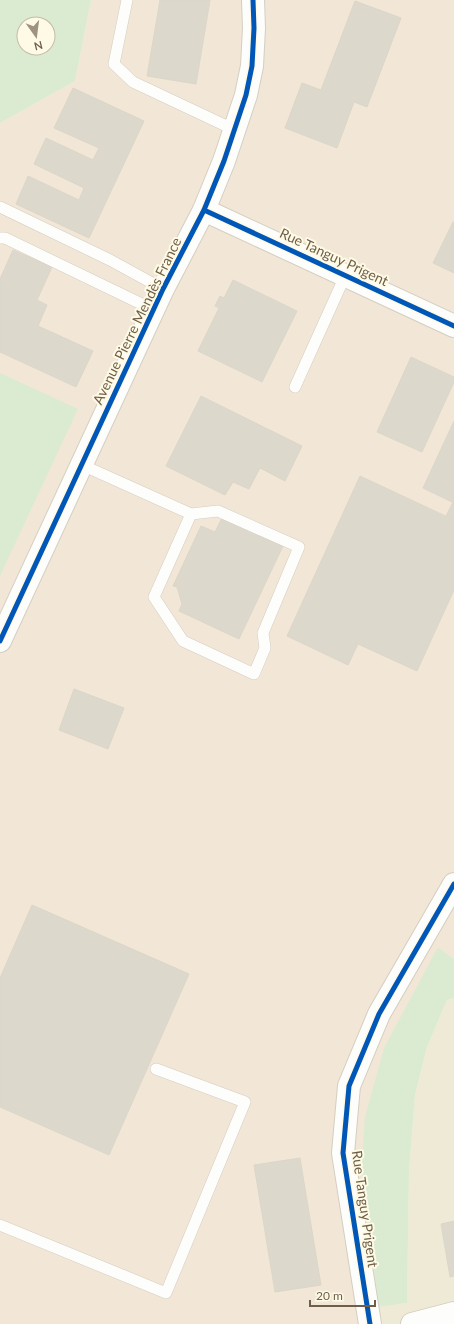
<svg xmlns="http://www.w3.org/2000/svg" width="454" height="1324" font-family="Lato,sans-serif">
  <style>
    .residential { fill: #efead6 }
    .commercial { fill: #f2e6d6 }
    .green { fill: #dbebd1; fill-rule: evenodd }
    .building { fill: #ddd8cc; stroke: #dcd6c9 }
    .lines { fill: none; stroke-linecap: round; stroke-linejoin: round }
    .lane-casing { stroke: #d3cec2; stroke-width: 12 }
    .street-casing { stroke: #d3cec2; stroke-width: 24 }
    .secondary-casing { stroke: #d4cfc3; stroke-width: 24 }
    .lane { stroke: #fdfdfb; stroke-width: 11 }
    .street { stroke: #fdfdfb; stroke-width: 22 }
    .secondary { stroke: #fdfdfb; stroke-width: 22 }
    .cycleway-casing { stroke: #fefae6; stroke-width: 8 }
    .cycleway { stroke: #0057b8; stroke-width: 5 }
    .labels { text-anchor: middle; stroke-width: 4; stroke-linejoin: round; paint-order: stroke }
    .street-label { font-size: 14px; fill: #6f5f49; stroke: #fefae6 }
  </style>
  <rect width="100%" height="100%" fill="#f4f2e6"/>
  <!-- residential -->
  <path class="residential" d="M454 998V1324H382L379 1307 407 1303 409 1171 415 1095 427 1047 447 1000Z"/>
  <!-- commercial -->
  <path class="commercial" d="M91 0H454V959L438 947 361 1171 382 1324H0V123L75 81Z"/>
  <!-- green -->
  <path class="green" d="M0 0H91L75 81 0 123ZM24 24H48V48H24Z
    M0 373 78 409 0 576Z
    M438 947 454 959V998L447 1000 427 1047 415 1095 409 1171 407 1303 379 1307 361 1171 365 1117 384 1048Z"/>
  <!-- building -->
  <path class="building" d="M160 0H210L196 84 147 76Z
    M355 1 401 18 367 107 354 102 337 148 285 128 302 83 321 90Z
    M73 88 144 121 89 238 16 204 28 176 79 200 84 188 34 164 46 138 93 160 99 148 54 128Z
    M453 222H454V273L433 263Z
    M13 250 52 267 37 300 47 305 38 326 93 351 76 387 0 352V279Z
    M233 280 297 311 262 382 198 351 219 308 215 306 220 296 224 298Z
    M411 357 454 377V382L422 452 377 432Z
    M201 396 302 446 285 481 260 468 249 489 233 482 225 495 166 466Z
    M454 421V503L423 488Z
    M360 476 454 520V590L417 671 358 644 348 665 287 636Z
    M453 502 454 503V520L446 516Z
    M222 518 283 546 239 639 179 611 182 604 177 587 173 586 201 526 215 532Z
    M74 689 124 708 108 749 59 730Z
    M32 905 189 974 109 1155 0 1107V978Z
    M300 1158 321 1285 275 1292 254 1165Z
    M454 1221V1276L450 1277 441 1224Z"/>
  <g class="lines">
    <!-- lane casing -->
    <g class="lane-casing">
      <path id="lane" d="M127 0 114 64 133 82 235 130
        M0 207 110 260 163 289
        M0 238H5L154 310
        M295 387 345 276
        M82 465 191 514 218 511 299 547 263 633 265 648 254 674 183 641 154 597 191 514
        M0 1225 166 1293 245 1102 156 1069"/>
    </g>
    <!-- street casing -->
    <g class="street-casing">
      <path id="street" d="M204 210 454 326
        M370 1324 343 1153 349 1086 379 1014 454 884
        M412 1324 454 1313"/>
    </g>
    <!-- secondary casing -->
    <g class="secondary-casing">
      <path id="secondary" d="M0 641 163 289 204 210 224 161 246 95 252 66 254 28 253 0"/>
    </g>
    <!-- lane -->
    <use href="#lane" class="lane"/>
    <!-- street -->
    <use href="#street" class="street"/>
    <!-- secondary -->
    <use href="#secondary" class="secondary"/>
    <!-- cycleway casing -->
    <g class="cycleway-casing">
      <path id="cycleway" d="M204 210 454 326
        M0 641 163 289 204 210 224 161 246 95 252 66 254 28 253 0
        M370 1324 343 1153 349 1086 379 1014 454 884"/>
    </g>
    <!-- cycleway -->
    <use href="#cycleway" class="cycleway"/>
  </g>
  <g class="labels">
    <!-- street labels -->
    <g class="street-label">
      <text transform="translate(334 257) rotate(25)" y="5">Rue Tanguy Prigent</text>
      <text transform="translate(137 321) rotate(-64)" y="5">Avenue Pierre Mendès France</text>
      <text transform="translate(365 1209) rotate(82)" y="5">Rue Tanguy Prigent</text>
    </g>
  </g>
  <!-- north arrow -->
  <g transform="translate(36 36) rotate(166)"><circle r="19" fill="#fefae6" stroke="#c5bca7"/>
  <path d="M0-3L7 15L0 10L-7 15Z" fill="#9e9280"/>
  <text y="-6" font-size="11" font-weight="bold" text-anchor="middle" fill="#6f5f49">N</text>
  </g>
  <!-- scale -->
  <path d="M310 1300v6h65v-6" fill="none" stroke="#6f5f49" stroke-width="2"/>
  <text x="316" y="1300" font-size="12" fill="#6f5f49" stroke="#fefae6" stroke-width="3" paint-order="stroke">20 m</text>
</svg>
